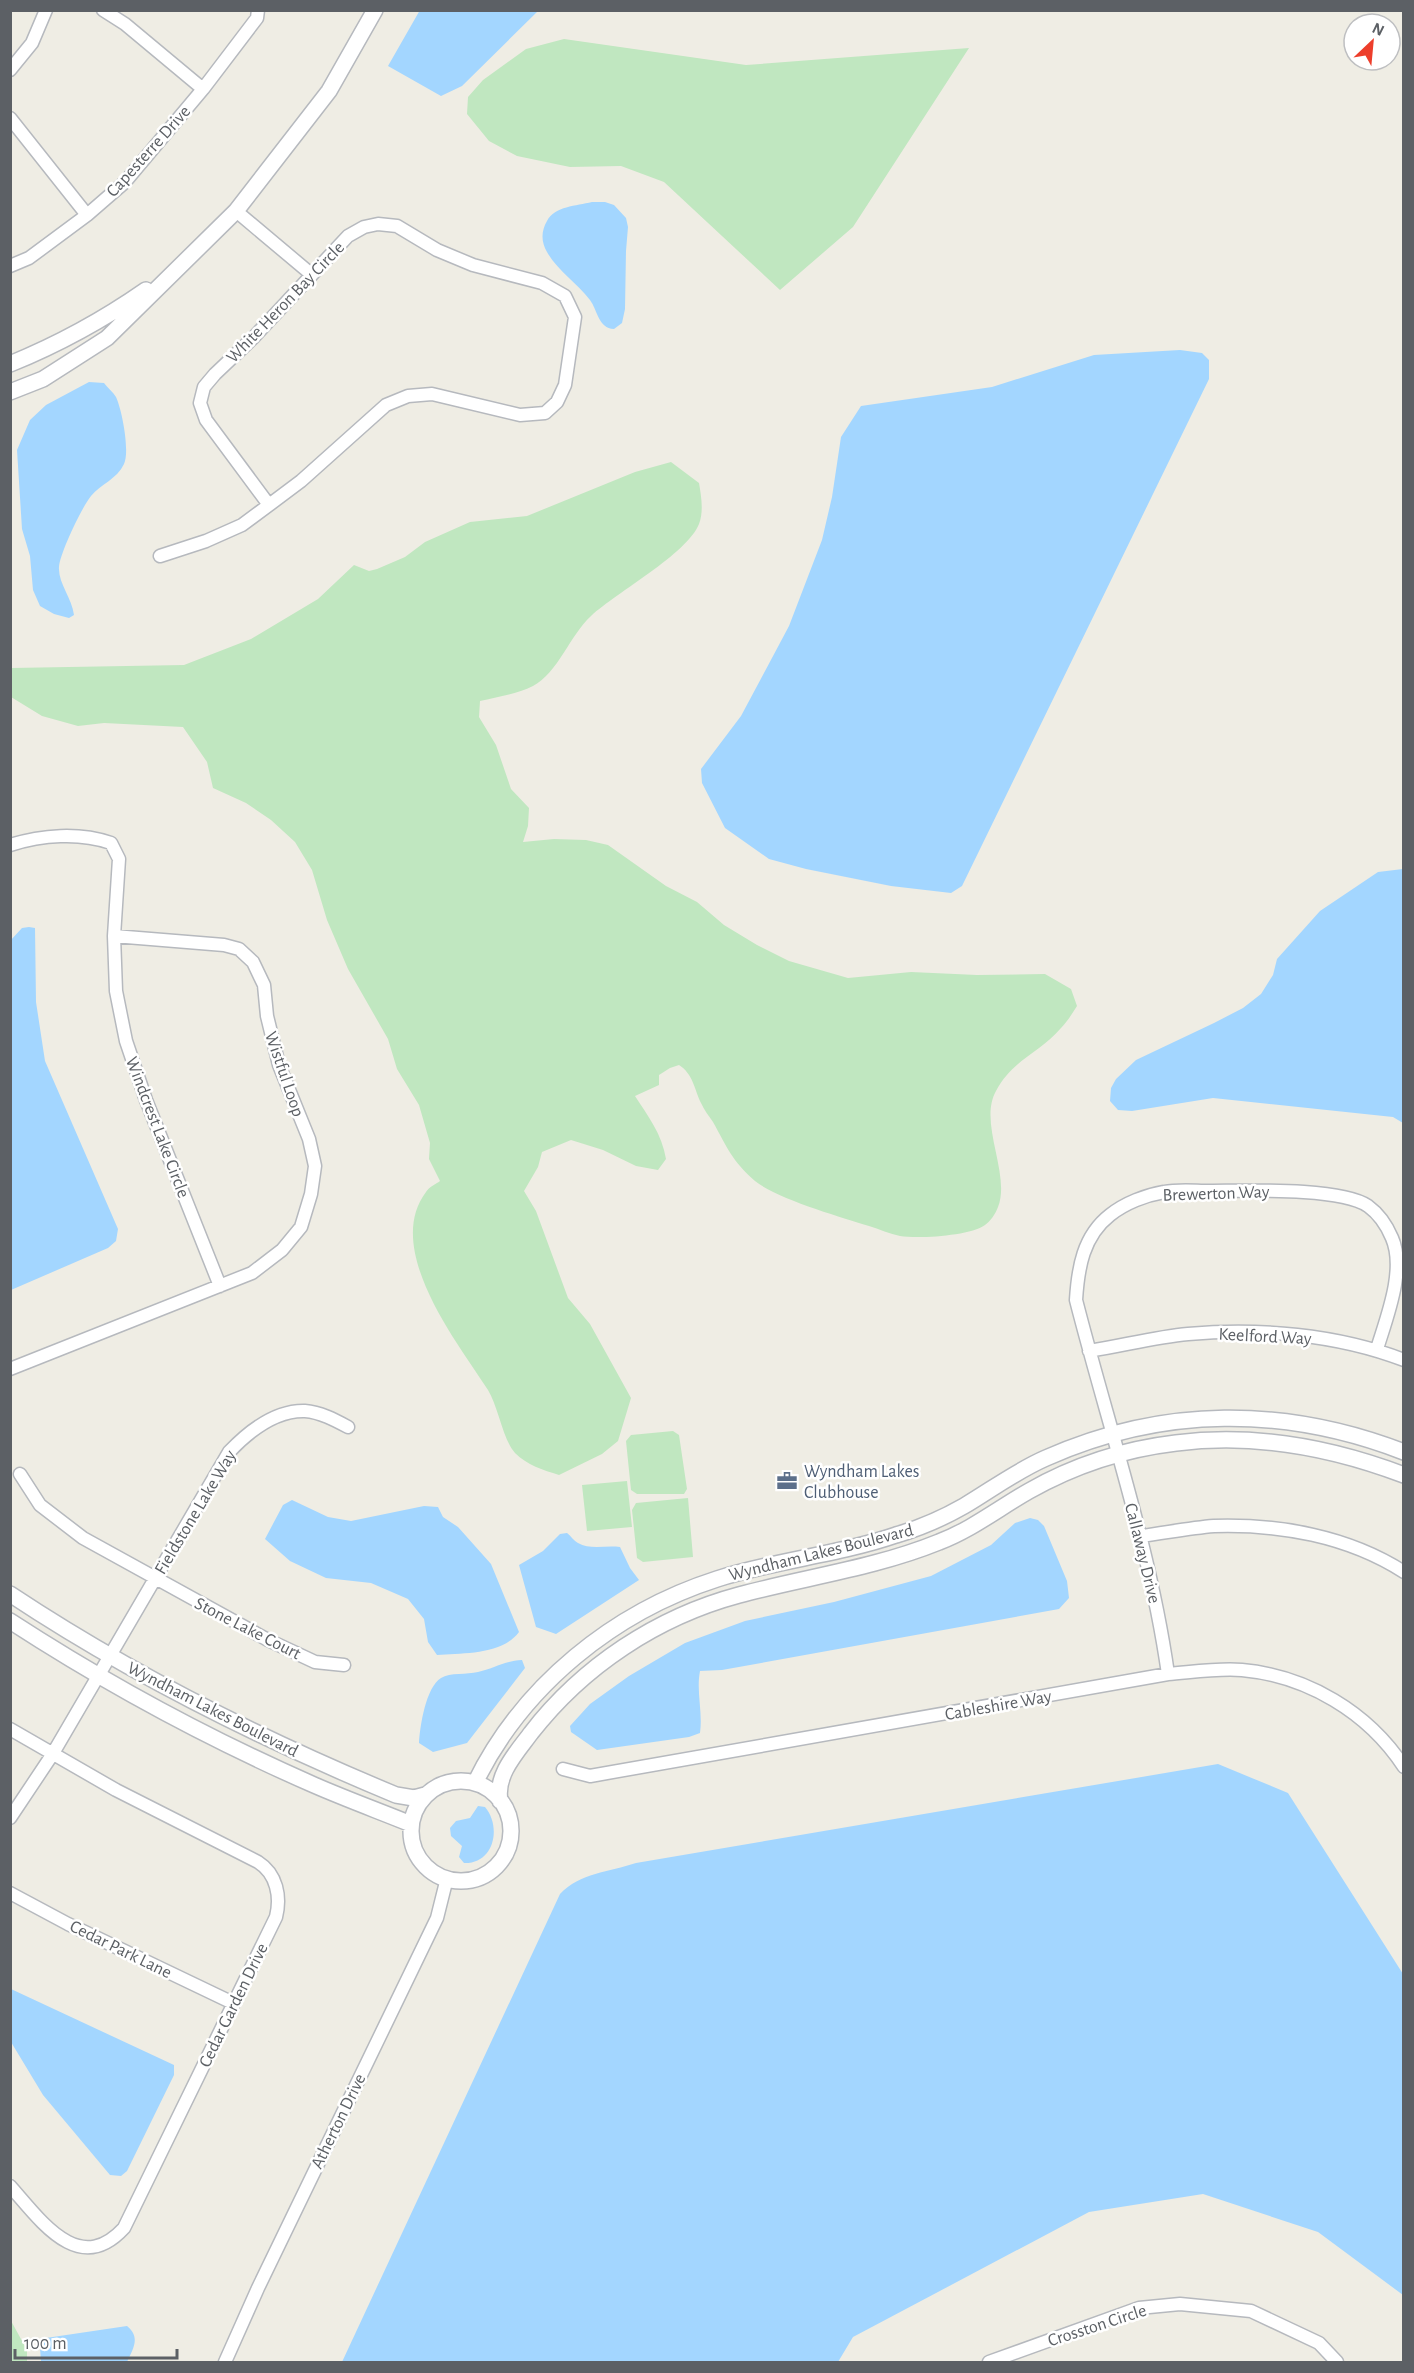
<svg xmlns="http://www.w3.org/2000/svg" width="1414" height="2373" font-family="'Alegreya Sans',sans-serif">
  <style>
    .green { fill: #c0e7c0 }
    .water { fill: #a3d6ff }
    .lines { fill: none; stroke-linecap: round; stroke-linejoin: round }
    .minor-casing { stroke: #b6b9be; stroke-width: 15 }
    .tertiary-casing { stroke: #b6b9be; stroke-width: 18 }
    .minor { stroke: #fff; stroke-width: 12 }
    .tertiary { stroke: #fff; stroke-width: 15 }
    .labels { text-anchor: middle; stroke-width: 5; stroke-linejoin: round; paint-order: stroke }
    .street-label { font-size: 18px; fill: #5c6065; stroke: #fff }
    .service-label { font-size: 18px; fill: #4e5e75; stroke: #fff; text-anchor: start }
  </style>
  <rect width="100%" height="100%" fill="#efede4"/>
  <!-- green -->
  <path class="green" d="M564 39 746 65 969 48 853 227 780 290 664 182 621 166 570 167 517 156 489 141 467 114 468 97 483 80 526 49Z
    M671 462 699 483C701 495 704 511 699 524 687 554 617 592 591 616 570 635 558 673 533 686 517 694 497 697 480 701L479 717 496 745 511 789 529 808 528 826 523 842 554 839 586 840 608 845 666 886 697 902 724 925 757 945 789 961 848 978 911 972 977 975 1045 974 1071 989 1077 1006C1072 1014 1067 1022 1061 1028 1040 1053 1013 1059 996 1091 978 1123 1011 1174 998 1207 996 1213 990 1222 985 1225 970 1236 918 1239 900 1236 890 1234 879 1229 869 1226 841 1217 777 1199 755 1181 732 1161 727 1147 713 1122 709 1116 704 1110 701 1103 694 1088 693 1074 679 1065L670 1068 659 1075V1085L635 1096C648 1116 662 1134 666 1159L658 1170 636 1166 603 1150 571 1140 542 1152 538 1167 524 1191 536 1211 568 1298 590 1324 631 1398 618 1441 602 1454 559 1475C543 1470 527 1465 515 1453 503 1440 498 1406 488 1390 457 1342 383 1249 426 1192 429 1187 436 1184 440 1181L429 1159 430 1143 419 1105 397 1069 388 1039 348 969 327 920 312 870 295 842 271 820 246 803 213 788 207 762 183 727 104 723 78 726 42 716 11 697V668L184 665 251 639 318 599 354 565 369 571 377 569 405 557 425 542 470 522 527 516 635 472Z
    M673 1431 679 1435 687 1489 684 1494H637L631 1490 626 1441 631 1435Z
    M627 1481 632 1527 587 1531 582 1485Z
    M688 1498 693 1557 643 1562 637 1558 632 1510 636 1503Z
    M10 2319 27 2350V2362H11Z"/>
  <!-- water -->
  <path class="water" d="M420 10H538V11L462 86 441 96 388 66Z
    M592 202H605L614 205 626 218 628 227 626 251 625 309 622 323 614 329C598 328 598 311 590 300 577 283 557 270 547 252 541 242 541 231 547 221 555 206 576 206 592 202Z
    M1180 350 1202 353 1209 360V379L962 886 951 893 891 886 806 869 769 859 725 828 702 783 701 769 741 716 789 626 822 540 832 497 841 437 861 406 992 387 1094 355Z
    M89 382 104 383C107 387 113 392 116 397 122 410 130 451 124 464 117 479 101 484 91 496 82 507 60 553 59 567 58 583 72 598 74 615L69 618 54 614 40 606 33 590 30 556 22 529 17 450 30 420 46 405Z
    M1403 869V1123L1393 1117 1213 1098 1132 1111 1118 1110 1110 1101 1111 1088 1116 1079 1136 1060 1214 1023 1243 1008 1261 994 1273 975 1277 959 1320 911 1378 872Z
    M29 927 35 928 36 1002 45 1061 118 1229 116 1241 108 1248 11 1290 10 941 22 928Z
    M292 1500 328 1517 351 1521 424 1506 438 1507 443 1517 458 1527 491 1564 519 1632C502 1655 463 1653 437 1655L428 1642 424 1619 408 1599 371 1583 326 1578 290 1561 265 1539 283 1505Z
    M1030 1518 1038 1520 1044 1526 1067 1581 1069 1598 1059 1609 722 1670 700 1671C696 1692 703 1712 700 1733L689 1737 597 1750 571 1732 570 1726 590 1704 629 1676 685 1643 745 1621 834 1602 931 1576 991 1545 1015 1523Z
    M567 1533C571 1536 574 1541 578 1543 590 1550 606 1545 620 1547L630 1568 639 1580 556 1634 536 1627 519 1565 543 1551 560 1534Z
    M522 1660 525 1668 467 1743 433 1752 419 1743C420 1726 426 1687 441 1678 450 1672 467 1675 478 1672 495 1668 504 1661 522 1660Z
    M1218 1764 1288 1793 1403 1974V2295L1318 2232 1203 2194 1089 2212 853 2337 838 2362H342L560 1894C580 1873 609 1872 636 1863Z
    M478 1806 485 1807C502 1827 494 1864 464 1863L459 1857 462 1846 451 1836 450 1828 456 1821 470 1818Z
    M11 1989 174 2065V2075L127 2171 121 2176 110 2175 43 2095 11 2042Z
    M127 2326C141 2337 133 2349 127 2362H41L40 2347 46 2338Z"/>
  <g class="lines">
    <!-- minor casing -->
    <g class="minor-casing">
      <path id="minor" d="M103 10 125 24 203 89
        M10 70 32 43 46 10
        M10 118 87 215
        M236 211 311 274
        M378 224 397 226 437 250 473 265 542 283 565 296 575 317 565 385 557 402 545 413 520 415 432 394 408 396 386 405 301 481 269 505 206 420 200 403 204 387 215 374 254 337 348 236 364 227Z
        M10 266 29 258 87 215 125 182 203 89 257 18 258 10
        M160 556 206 541 242 525 269 505
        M10 845C42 835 79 832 111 843L119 859 114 936 116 991 126 1041 146 1100 220 1286
        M1089 1351C1122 1346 1155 1337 1188 1334 1259 1328 1336 1334 1404 1360
        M10 1369 252 1273 282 1250 301 1227 311 1194 315 1166 309 1139 279 1065 267 1016 264 985 253 962 239 949 224 945 114 936
        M20 1474 40 1505 83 1538 268 1640 315 1662 344 1665
        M1141 1536C1165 1533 1189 1528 1214 1526 1279 1524 1348 1536 1404 1572
        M1168 1674C1150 1547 1108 1425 1076 1300 1078 1268 1083 1236 1110 1215 1125 1203 1146 1195 1164 1192 1179 1189 1195 1191 1210 1191 1245 1191 1340 1187 1368 1206 1379 1214 1387 1226 1392 1238 1406 1270 1386 1319 1377 1349
        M10 1729 116 1790 258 1862C277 1874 281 1897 276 1917L124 2228C79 2277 41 2221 10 2186
        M563 1769 590 1776 1168 1674C1193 1672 1218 1668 1242 1670 1307 1676 1368 1712 1404 1767
        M10 1818 52 1755 229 1452C248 1432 275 1410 305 1411 320 1412 335 1420 348 1427
        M10 1893 68 1924 233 2003
        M225 2362 258 2288 437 1918 447 1878
        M989 2362 1139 2308 1180 2304 1251 2311 1319 2343 1337 2362"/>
    </g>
    <!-- tertiary casing -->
    <g class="tertiary-casing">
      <path id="tertiary" d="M10 364C59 344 103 320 146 290
        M10 392 43 379 107 338 236 211 329 91 375 10
        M10 1594C132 1675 261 1739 396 1795L414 1798 425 1795
        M10 1621C107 1684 209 1739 314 1785 346 1799 379 1811 411 1824
        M411 1831a50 50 0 1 1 100 0a50 50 0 1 1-100 0Z
        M475 1783C523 1685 614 1612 717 1579 776 1560 838 1555 896 1535 920 1528 943 1518 964 1506 991 1490 1016 1471 1046 1458 1163 1406 1285 1406 1404 1452
        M500 1801C495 1775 517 1752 531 1733 583 1666 657 1617 739 1595 806 1577 875 1568 939 1542 971 1530 999 1508 1029 1491 1073 1466 1125 1449 1176 1443 1254 1433 1330 1447 1404 1475"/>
    </g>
    <!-- minor -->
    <use href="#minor" class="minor"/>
    <!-- tertiary -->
    <use href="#tertiary" class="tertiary"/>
  </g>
  <!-- icons -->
  <defs>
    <g id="office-bare" transform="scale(1.62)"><path d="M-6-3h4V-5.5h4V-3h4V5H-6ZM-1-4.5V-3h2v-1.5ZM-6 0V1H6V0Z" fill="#5c6f8a" stroke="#fff" stroke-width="2.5" paint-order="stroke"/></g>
  </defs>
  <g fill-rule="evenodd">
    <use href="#office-bare" x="787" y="1481"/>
  </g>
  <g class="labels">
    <!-- street labels -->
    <g class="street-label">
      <text transform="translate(148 151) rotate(-48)" y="6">Capesterre Drive</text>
      <text transform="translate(285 302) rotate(-46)" y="6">White Heron Bay Circle</text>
      <text transform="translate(285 1074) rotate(71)" y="6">Wistful Loop</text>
      <text transform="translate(158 1127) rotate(69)" y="6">Windcrest Lake Circle</text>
      <text transform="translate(1216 1193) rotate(-2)" y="6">Brewerton Way</text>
      <text transform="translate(1265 1336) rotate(3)" y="6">Keelford Way</text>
      <text transform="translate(195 1512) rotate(-59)" y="6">Fieldstone Lake Way</text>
      <text transform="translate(821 1552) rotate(-14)" y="6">Wyndham Lakes Boulevard</text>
      <text transform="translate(1143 1553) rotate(76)" y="6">Callaway Drive</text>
      <text transform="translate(248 1628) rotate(27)" y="6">Stone Lake Court</text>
      <text transform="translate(998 1705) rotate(-10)" y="6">Cableshire Way</text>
      <text transform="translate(213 1709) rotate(27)" y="6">Wyndham Lakes Boulevard</text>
      <text transform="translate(121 1949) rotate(26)" y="6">Cedar Park Lane</text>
      <text transform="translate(233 2005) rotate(-64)" y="6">Cedar Garden Drive</text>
      <text transform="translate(338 2121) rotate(-64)" y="6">Atherton Drive</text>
      <text transform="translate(1097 2325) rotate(-18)" y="6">Crosston Circle</text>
    </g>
    <!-- service labels -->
    <g class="service-label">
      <text x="804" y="1477">Wyndham Lakes<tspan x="804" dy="21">Clubhouse</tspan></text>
    </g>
  </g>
  <!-- border -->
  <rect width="1414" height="2373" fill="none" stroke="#5c6065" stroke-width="24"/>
  <!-- north arrow -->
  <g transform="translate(1372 42) rotate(26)"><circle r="28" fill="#ffffff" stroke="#bebfc1" stroke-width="1.5"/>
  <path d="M0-4.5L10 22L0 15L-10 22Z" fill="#ed3e2b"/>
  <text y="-9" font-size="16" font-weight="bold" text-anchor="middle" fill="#5c6065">N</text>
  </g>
  <!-- scale -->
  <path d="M15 2349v9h162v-9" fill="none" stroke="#5c6065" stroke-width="3"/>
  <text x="24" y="2349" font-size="18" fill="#5c6065" stroke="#ffffff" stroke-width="4.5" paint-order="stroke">100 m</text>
</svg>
